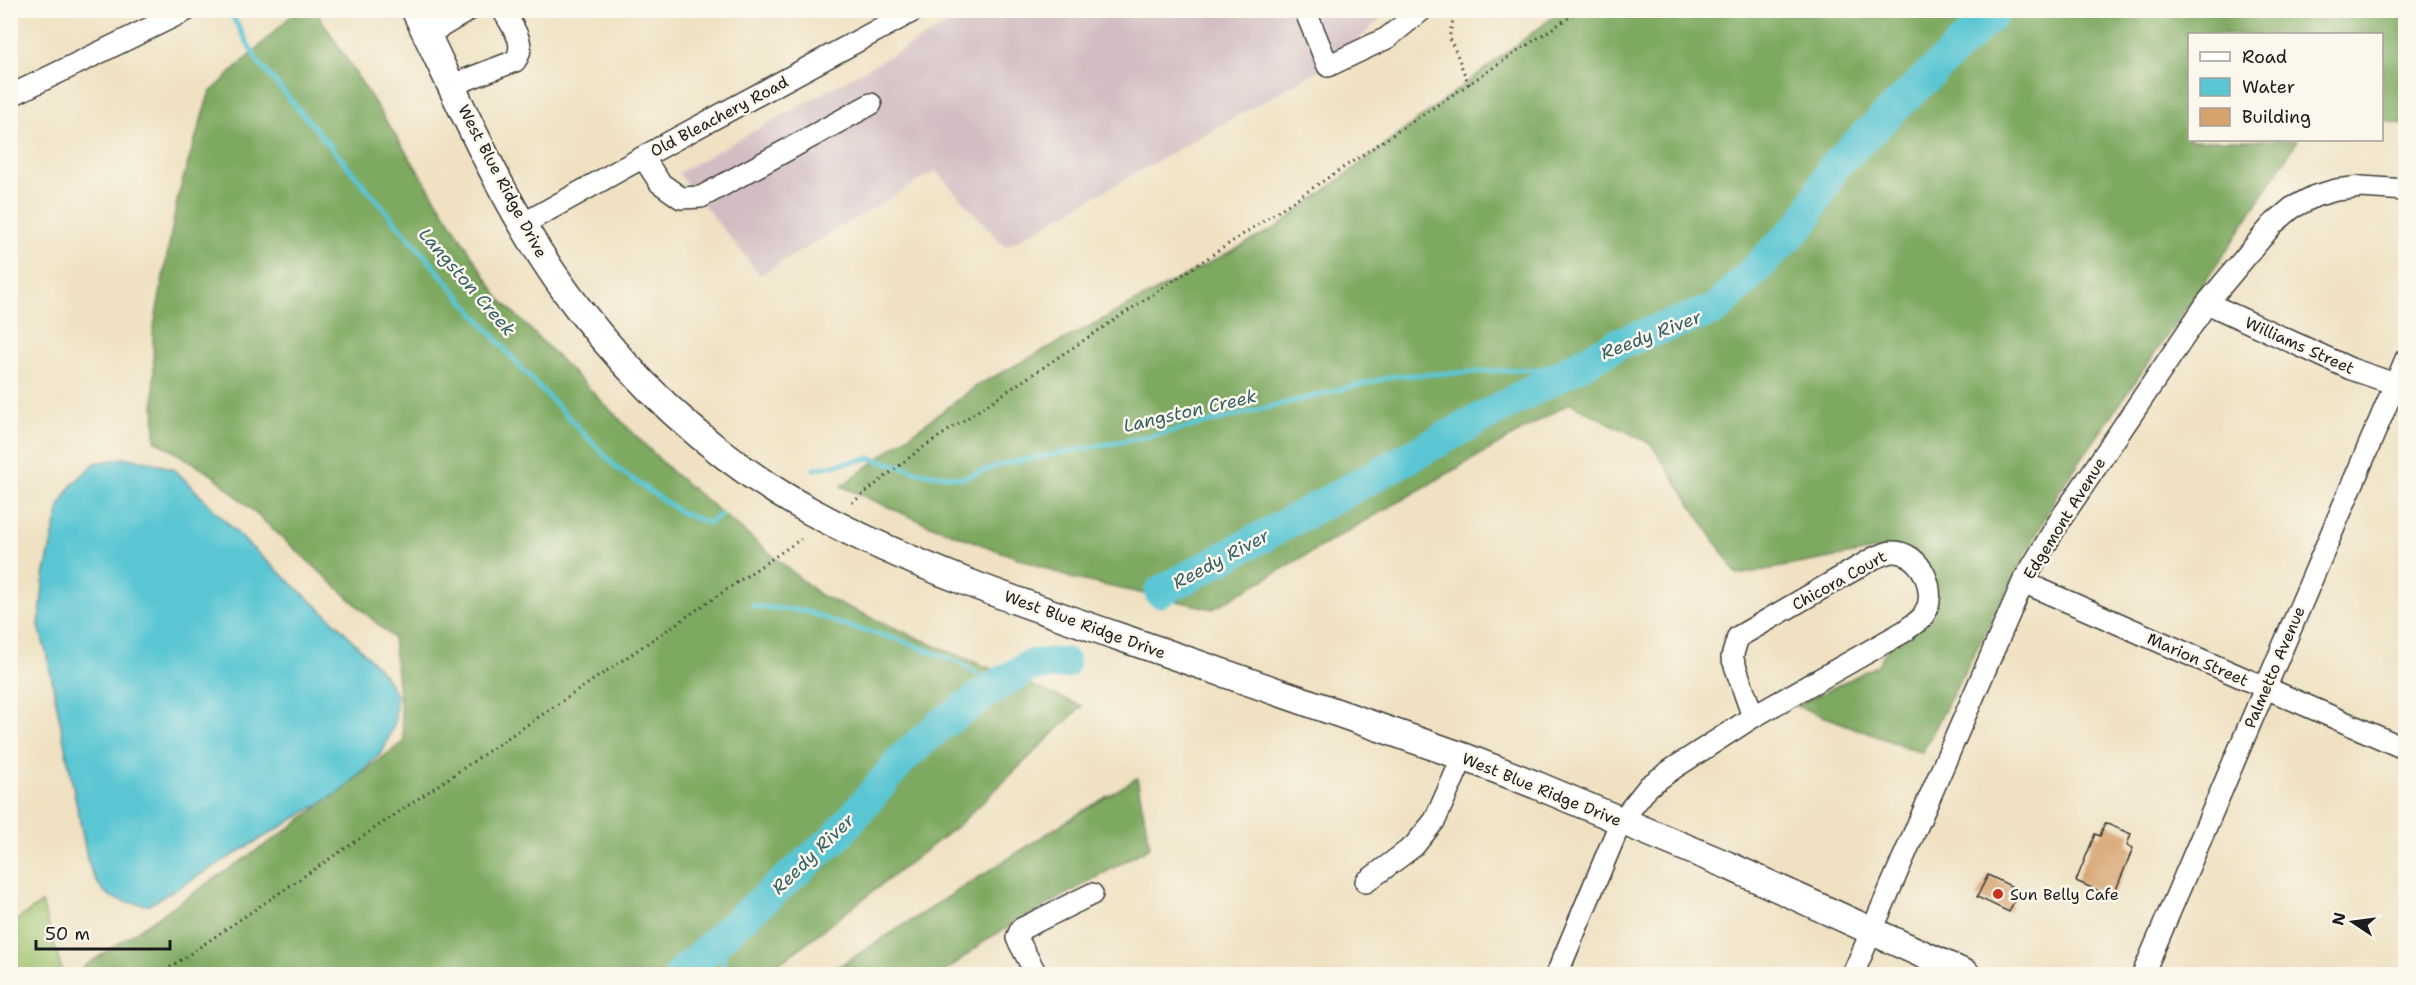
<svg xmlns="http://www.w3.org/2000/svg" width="2416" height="985" font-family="'Shantell Sans',sans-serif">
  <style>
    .industrial { fill: #d2bec2 }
    .green { fill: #9ec36e; stroke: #5d7045; stroke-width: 1.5 }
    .forest { fill: #7ea961; stroke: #4d623e; stroke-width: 1.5 }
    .water { fill: #5ac6d3; stroke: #3b7178; stroke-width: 1.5 }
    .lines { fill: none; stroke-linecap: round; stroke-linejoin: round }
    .stream { stroke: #5ac6d3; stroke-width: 5 }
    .river { stroke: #5ac6d3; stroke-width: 32 }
    .building { fill: #d6a36f }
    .minor-casing { stroke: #3c3a35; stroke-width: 24 }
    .major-casing { stroke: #3c3a35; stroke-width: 30 }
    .path { stroke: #3c3a35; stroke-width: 3; stroke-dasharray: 1.5 4.5; stroke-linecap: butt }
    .minor { stroke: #fff; stroke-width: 21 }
    .major { stroke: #fff; stroke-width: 27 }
    .poi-dot { fill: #c8321e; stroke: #fbf7ec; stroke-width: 2 }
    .labels { text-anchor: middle; stroke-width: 5; stroke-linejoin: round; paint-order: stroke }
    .street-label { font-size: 16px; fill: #1c1c1c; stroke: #fbf7ec }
    .poi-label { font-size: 16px; fill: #1c1c1c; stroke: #fbf7ec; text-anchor: start }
    .water-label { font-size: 18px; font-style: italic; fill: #356065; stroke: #fbf7ec }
  </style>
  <rect width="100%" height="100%" fill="#fbf7ec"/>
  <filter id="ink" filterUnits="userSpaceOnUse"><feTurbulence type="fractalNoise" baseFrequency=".0167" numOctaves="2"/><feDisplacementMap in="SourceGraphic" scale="12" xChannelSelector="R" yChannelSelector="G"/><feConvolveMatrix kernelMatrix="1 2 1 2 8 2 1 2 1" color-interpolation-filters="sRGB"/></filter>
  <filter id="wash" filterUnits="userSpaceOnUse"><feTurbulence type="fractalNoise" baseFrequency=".008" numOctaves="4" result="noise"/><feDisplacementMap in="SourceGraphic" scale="24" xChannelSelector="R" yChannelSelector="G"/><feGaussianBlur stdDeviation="1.35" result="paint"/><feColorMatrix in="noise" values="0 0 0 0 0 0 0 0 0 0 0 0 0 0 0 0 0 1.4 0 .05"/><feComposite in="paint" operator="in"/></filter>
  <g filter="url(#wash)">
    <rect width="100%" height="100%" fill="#efe1c2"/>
    <!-- industrial -->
    <path class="industrial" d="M972 11H1388L1340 58 1005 247 936 171 760 275 678 173Z"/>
    <!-- green -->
    <path class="green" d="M42 903 63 974H11V924Z"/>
    <!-- forest -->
    <path class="forest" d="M296 11H316L499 298 671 471 820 595 945 650 1082 706 960 824 766 974H73L290 828 404 741 393 638 214 476 155 440 153 332 178 196 209 94Z
      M1561 11H2405V125L2382 120V34H2190V140H2298L2229 247 2059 491 1922 753 1796 706 1877 666 1924 593 1875 550 1737 575 1651 444 1570 403 1213 609 1071 578 927 524 841 486 978 385 1277 227Z
      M1137 778 1150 847 989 938 942 974H827L1059 826Z"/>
    <!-- water -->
    <path class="water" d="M124 458 147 461 175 470 249 545 339 626 384 674 396 695 395 722 383 751 343 790 149 905C113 901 101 899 88 862L48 660 39 626 44 576 60 505 71 486 95 463Z"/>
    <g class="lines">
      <!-- stream -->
      <path class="stream" d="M229 10 258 62 521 368 618 469 680 512 708 523 721 515
        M814 469 871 458 919 472 962 478 1003 464 1161 434 1395 376 1575 367
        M752 606 805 611 843 625 897 639 958 662 996 686
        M723 974 725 933"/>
      <!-- river -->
      <path class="river" d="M1160 592 1620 343 1716 309 1804 221 1834 166 1997 10
        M681 974 725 933 836 837 903 758 940 725 996 686 1031 665 1064 663"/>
    </g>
    <g id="blocks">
      <!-- building -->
      <path class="building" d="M2105 823 2131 834 2127 845 2133 848 2113 897 2076 881 2095 834 2100 836Z
        M1988 875 2019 890 2009 912 1977 897Z"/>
    </g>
  </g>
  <g filter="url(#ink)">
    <use href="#blocks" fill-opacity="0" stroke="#3c3a35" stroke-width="1.5"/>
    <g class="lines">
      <!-- minor casing -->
      <g class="minor-casing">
        <path id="minor" d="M1305 10 1328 66 1387 38 1422 10
          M427 35 469 10
          M452 85 515 61C528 44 512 27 503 10
          M10 96 187 10
          M643 157 660 183 681 198 701 197 871 104
          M523 224 672 141 915 10
          M2207 303 2351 369 2395 384
          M2023 582 2406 749
          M1366 882 1414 846 1435 820 1463 757
          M1036 974 1017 938 1021 929 1092 894
          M1557 974 1621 821 1649 786 1674 768 1753 717 1905 631C1910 626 1919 622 1923 616 1940 593 1921 551 1892 552 1887 552 1880 556 1874 558L1738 637 1732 657 1753 717
          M1853 974 2023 582 2060 520 2207 303 2273 224 2292 208 2315 196 2336 190 2361 187 2406 190
          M2143 974 2406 359"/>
      </g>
      <!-- major casing -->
      <g class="major-casing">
        <path id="major" d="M415 10C464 111 509 219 578 308 642 390 721 463 812 512 918 569 1033 607 1146 646 1253 683 1360 721 1467 758L1536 785 1727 865 1966 974"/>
      </g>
      <!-- path -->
      <path class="path" d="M1455 10 1449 39C1459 54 1461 70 1470 85
        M852 503 919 450 1580 10
        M160 974 801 539"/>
      <!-- minor -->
      <use href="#minor" class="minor"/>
      <!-- major -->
      <use href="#major" class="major"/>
    </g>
  </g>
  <!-- markers -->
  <circle class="poi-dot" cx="1998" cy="894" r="6"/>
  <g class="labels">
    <!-- street labels -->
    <g class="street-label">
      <text transform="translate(719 116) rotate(-28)" y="6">Old Bleachery Road</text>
      <text transform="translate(503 181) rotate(62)" y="6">West Blue Ridge Drive</text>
      <text transform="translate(2300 345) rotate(24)" y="6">Williams Street</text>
      <text transform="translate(2064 518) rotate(-58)" y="6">Edgemont Avenue</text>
      <text transform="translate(1839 580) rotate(-29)" y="6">Chicora Court</text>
      <text transform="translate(1085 624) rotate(20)" y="6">West Blue Ridge Drive</text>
      <text transform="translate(2198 659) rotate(24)" y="6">Marion Street</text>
      <text transform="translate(2274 667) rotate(-67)" y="6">Palmetto Avenue</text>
      <text transform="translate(1542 789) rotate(22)" y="6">West Blue Ridge Drive</text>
    </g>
    <!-- poi labels -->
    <g class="poi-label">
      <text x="2010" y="900">Sun Belly Cafe</text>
    </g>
    <!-- water labels -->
    <g class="water-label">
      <text transform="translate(467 282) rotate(49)" y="6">Langston Creek</text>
      <text transform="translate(1651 335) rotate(-21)" y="6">Reedy River</text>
      <text transform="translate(1190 411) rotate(-13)" y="6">Langston Creek</text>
      <text transform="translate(1221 559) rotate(-28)" y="6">Reedy River</text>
      <text transform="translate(813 854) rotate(-44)" y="6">Reedy River</text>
    </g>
  </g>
  <!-- margin -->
  <rect width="2416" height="985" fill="none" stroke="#fbf7ec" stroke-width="36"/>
  <!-- legend -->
  <rect x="2188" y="33" width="195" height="108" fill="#fbf7ec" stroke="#a29f99" stroke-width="1.5"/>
  <rect x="2200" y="52" width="30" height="9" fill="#ffffff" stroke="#a29f99" stroke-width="1.5"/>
  <text x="2242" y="63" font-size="18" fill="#1c1c1c">Road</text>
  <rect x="2200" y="78" width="30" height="18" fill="#5ac6d3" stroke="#a29f99" stroke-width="1.5"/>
  <text x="2242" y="93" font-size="18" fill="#1c1c1c">Water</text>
  <rect x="2200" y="108" width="30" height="18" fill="#d6a36f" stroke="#a29f99" stroke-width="1.5"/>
  <text x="2242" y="123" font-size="18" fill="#1c1c1c">Building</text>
  <!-- north arrow -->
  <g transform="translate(2353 922) rotate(283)" stroke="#fbf7ec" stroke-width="4.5" paint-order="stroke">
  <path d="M0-4.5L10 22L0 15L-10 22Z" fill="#1c1c1c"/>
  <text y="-9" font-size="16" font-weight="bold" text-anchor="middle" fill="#1c1c1c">N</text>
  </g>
  <!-- scale -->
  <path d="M36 940v9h134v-9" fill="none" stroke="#1c1c1c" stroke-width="3"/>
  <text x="45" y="940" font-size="18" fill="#1c1c1c" stroke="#fbf7ec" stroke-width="4.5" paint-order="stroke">50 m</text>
</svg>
